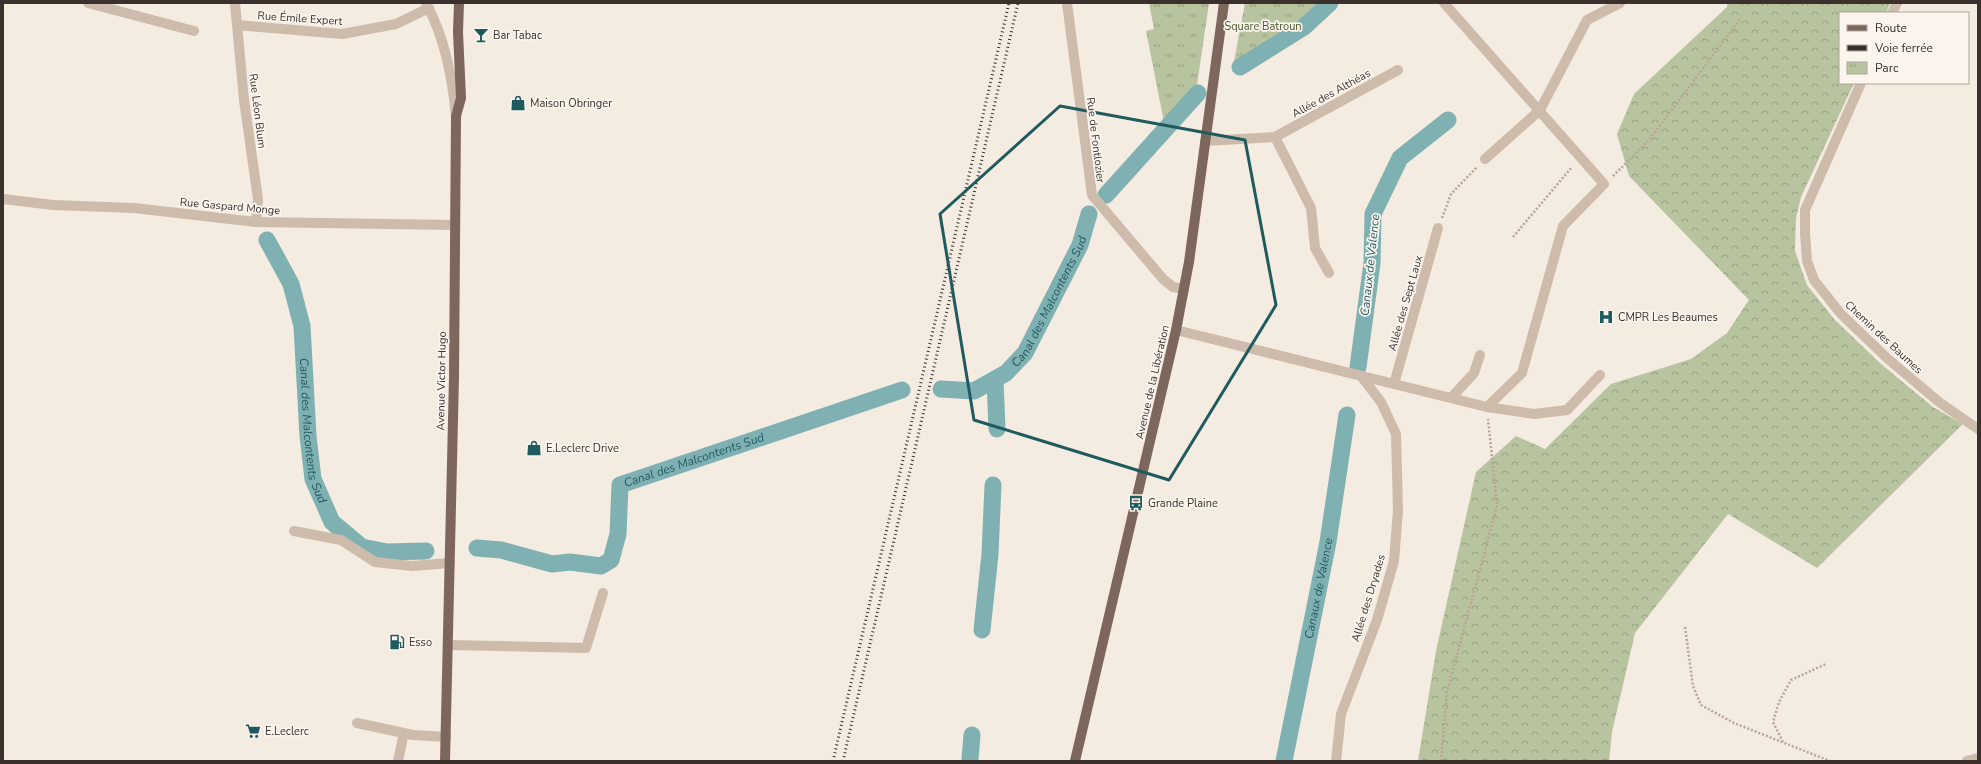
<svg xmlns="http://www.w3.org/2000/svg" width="1981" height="764" font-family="'Nunito Sans',sans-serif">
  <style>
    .forest { fill: url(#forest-crowns) }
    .park { fill: url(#park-tufts) }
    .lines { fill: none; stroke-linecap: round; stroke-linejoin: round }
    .canal { stroke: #7fb0b2; stroke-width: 17 }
    .path { stroke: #b9a596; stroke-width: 2.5; stroke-dasharray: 2 2; stroke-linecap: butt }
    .minor { stroke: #cdbbac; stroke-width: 10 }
    .major { stroke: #7d675c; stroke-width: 10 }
    .rail { stroke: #3b302b; stroke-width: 3; stroke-dasharray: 1 3; stroke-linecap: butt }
    .marked { fill: none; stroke: #1f5a5e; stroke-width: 3; stroke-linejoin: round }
    .labels { text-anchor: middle; stroke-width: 3.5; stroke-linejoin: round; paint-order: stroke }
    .street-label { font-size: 11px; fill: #3b302b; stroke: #fbf5ee }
    .park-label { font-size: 11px; fill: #4a5a2e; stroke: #fbf5ee }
    .poi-label { font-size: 11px; fill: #3b302b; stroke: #fbf5ee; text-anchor: start }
    .water-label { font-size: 12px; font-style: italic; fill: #1f5a5e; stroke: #fbf5ee }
  </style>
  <defs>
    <pattern id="forest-crowns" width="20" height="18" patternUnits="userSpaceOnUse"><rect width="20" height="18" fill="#b8c4a0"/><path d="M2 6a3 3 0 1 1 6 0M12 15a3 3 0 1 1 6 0" fill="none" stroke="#97a083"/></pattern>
    <pattern id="park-tufts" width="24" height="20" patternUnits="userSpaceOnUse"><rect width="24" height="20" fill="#b8c4a0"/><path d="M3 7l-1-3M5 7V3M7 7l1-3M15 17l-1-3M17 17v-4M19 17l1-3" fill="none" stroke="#97a083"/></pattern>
  </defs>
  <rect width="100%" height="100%" fill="#f4ebe1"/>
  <!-- forest -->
  <path class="forest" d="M1728 3H1890L1886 13H1840V83H1854L1801 197 1796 218 1795 251 1807 285 1834 319 1881 364 1933 407 1963 424 1817 568 1728 514 1635 633 1612 732 1609 761H1418L1436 651 1476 472 1516 436 1545 449 1611 384 1691 359 1727 333 1749 300 1629 176 1617 134 1634 94 1727 7Z"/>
  <!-- park -->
  <path class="park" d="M1149 3H1209L1197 85 1199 84 1198 90 1164 122 1146 31 1154 29Z
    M1245 3H1329L1304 27 1232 72Z"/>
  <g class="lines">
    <!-- canal -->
    <g class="canal">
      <path d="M1240 67 1304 27 1330 3"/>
      <path d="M1106 195 1198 93"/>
      <path id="s1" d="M267 240 291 284 302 326 308 436 313 479 332 522 362 547 387 552 426 551"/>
      <path d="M1358 367 1372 263 1373 214 1400 158 1448 120"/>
      <path d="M995 380 997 429"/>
      <path id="s2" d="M941 389 974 391 1006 373 1025 353 1080 245 1089 214"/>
      <path id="s3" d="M477 548 501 550 552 564 570 562 601 566 611 560 618 534 620 485 902 390"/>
      <path d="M982 630 990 554 993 485"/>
      <path d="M970 759 972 735"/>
      <path id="s4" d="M1284 761 1328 542 1347 415"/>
    </g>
    <!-- path -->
    <path class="path" d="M1613 176 1649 140 1741 18
      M1442 218 1451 194 1477 167
      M1513 237 1572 167
      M1685 627 1693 686 1701 705 1734 723 1830 761
      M1783 742 1773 722 1779 702 1791 680 1826 664
      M1441 761 1447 692 1497 506 1488 419"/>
    <!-- minor -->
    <path class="minor" d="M88 3 194 31
      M235 3 244 100 258 199 256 222
      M426 3C445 38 452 77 456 116
      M1067 3 1092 195 1163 279 1173 287 1184 289
      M1444 3 1604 184 1563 226 1522 373 1487 407
      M1892 13 1897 3
      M237 25 342 34 396 24 429 8
      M1861 83 1805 210V233L1807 261 1814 280 1841 314 1888 359 1939 402 1978 429
      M1275 137 1311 208 1315 248 1329 273
      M1205 141 1275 137 1398 70
      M1485 159 1540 110 1587 20 1620 3
      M3 199 53 205 134 208 256 222 455 225
      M1176 330 1487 407 1534 414 1567 410 1600 375
      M1394 384 1438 228
      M1451 398 1474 373 1480 355
      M294 531 341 540 375 562 412 566 450 563
      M448 645 586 648 603 593
      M357 723 413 735 446 737
      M398 761 404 733
      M1336 761 1341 714 1377 620 1394 561 1398 510 1396 434 1381 402 1361 376
      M1967 761 1978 758"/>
    <!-- major -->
    <path class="major" d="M445 761 454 377 456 116 461 98 458 32 459 3
      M1075 761 1176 330 1189 262 1224 3"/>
    <!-- rail -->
    <path class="rail" d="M833 761 1009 3
      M843 761 1018 3"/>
  </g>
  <!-- marked area -->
  <path class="marked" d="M1060 106 1245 140 1276 305 1169 480 974 420 940 214Z"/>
  <!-- icons -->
  <defs>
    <g id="bar-bare" transform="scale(1.2)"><path d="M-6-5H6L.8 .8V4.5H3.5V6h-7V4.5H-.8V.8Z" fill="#1f5a5e" stroke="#fbf5ee" stroke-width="2.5" paint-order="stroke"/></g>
    <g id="shop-bare" transform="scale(1.2)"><path d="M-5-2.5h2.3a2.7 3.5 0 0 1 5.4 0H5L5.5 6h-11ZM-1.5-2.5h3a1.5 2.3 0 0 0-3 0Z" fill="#1f5a5e" stroke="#fbf5ee" stroke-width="2.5" paint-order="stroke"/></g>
    <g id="hospital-bare" transform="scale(1.2)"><path d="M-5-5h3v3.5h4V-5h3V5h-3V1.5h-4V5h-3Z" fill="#1f5a5e" stroke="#fbf5ee" stroke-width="2.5" paint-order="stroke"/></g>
    <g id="bus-bare" transform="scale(1.2)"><path d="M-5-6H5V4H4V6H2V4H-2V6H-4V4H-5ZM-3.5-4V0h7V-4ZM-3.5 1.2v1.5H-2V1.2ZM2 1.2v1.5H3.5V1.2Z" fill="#1f5a5e" stroke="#fbf5ee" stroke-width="2.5" paint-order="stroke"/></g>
    <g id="fuel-bare" transform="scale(1.2)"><path d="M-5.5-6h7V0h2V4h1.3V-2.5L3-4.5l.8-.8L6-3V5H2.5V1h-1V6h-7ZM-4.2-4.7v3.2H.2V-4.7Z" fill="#1f5a5e" stroke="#fbf5ee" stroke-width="2.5" paint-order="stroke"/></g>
    <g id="supermarket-bare" transform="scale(1.2)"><path d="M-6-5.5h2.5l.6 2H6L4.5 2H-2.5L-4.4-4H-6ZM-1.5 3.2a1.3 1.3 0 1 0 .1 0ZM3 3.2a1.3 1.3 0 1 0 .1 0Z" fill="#1f5a5e" stroke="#fbf5ee" stroke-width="2.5" paint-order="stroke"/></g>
  </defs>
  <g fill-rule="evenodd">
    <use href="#bar-bare" x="481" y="35"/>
    <use href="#shop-bare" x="518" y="103"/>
    <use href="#hospital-bare" x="1606" y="317"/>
    <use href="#shop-bare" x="534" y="448"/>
    <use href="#bus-bare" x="1136" y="503"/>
    <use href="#fuel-bare" x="397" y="642"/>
    <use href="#supermarket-bare" x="253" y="731"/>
  </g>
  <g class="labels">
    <!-- street labels -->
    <g class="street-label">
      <text transform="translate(300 18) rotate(4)" y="4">Rue Émile Expert</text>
      <text transform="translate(1331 93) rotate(-29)" y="4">Allée des Althéas</text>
      <text transform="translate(258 111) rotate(83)" y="4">Rue Léon Blum</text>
      <text transform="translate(1096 140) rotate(83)" y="4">Rue de Fontlozier</text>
      <text transform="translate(230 206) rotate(5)" y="4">Rue Gaspard Monge</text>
      <text transform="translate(1405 303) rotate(-74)" y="4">Allée des Sept Laux</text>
      <text transform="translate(1884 337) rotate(43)" y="4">Chemin des Baumes</text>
      <text transform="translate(441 381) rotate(-89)" y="4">Avenue Victor Hugo</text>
      <text transform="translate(1152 382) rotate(-77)" y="4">Avenue de la Libération</text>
      <text transform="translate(1368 598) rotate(-73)" y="4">Allée des Dryades</text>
    </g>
    <!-- park labels -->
    <g class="park-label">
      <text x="1263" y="30">Square Batroun</text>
    </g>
    <!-- poi labels -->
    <g class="poi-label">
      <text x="493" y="39">Bar Tabac</text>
      <text x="530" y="107">Maison Obringer</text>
      <text x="1618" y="321">CMPR Les Beaumes</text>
      <text x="546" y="452">E.Leclerc Drive</text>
      <text x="1148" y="507">Grande Plaine</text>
      <text x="409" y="646">Esso</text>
      <text x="265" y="735">E.Leclerc</text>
    </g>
    <!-- water labels -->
    <g class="water-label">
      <text transform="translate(1370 265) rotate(-84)" y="4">Canaux de Valence</text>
      <text dy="4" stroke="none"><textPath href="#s2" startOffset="154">Canal des Malcontents Sud</textPath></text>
      <text dy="4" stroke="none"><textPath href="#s1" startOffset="199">Canal des Malcontents Sud</textPath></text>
      <text dy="4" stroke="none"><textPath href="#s3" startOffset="292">Canal des Malcontents Sud</textPath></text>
      <text dy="4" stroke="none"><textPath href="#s4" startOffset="176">Canaux de Valence</textPath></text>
    </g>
  </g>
  <!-- border -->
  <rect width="1981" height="764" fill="none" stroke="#3b302b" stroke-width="8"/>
  <!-- legend -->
  <rect x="1839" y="12" width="130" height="72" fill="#fbf5ee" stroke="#aea6a0"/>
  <rect x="1847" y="25" width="20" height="6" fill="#7d675c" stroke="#aea6a0"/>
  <text x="1875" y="32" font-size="12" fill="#3b302b">Route</text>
  <rect x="1847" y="45" width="20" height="6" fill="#3b302b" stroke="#aea6a0"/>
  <text x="1875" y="52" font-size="12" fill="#3b302b">Voie ferrée</text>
  <rect x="1847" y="62" width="20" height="12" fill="url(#park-tufts)" stroke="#aea6a0"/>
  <text x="1875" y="72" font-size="12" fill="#3b302b">Parc</text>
</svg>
